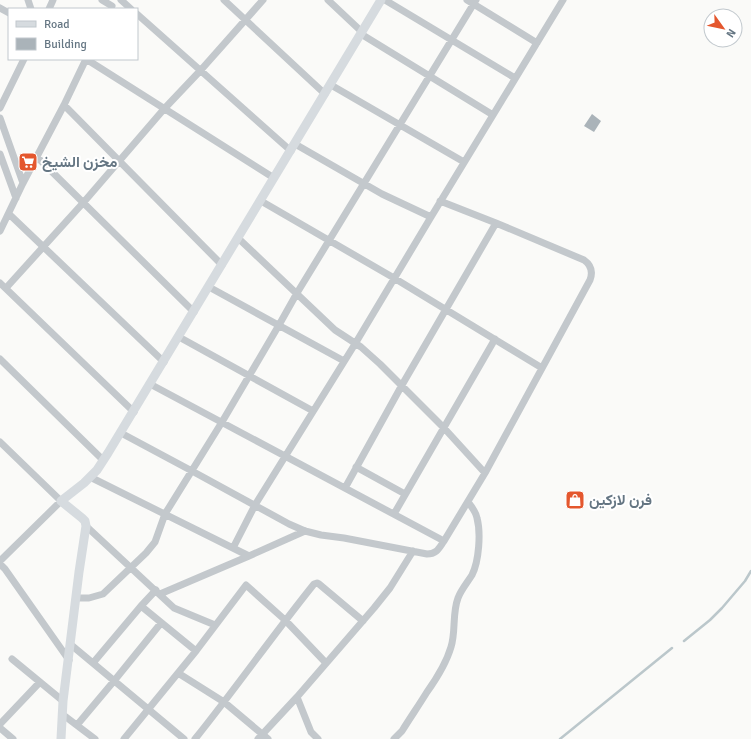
<svg xmlns="http://www.w3.org/2000/svg" width="751" height="739" font-family="Signika,Vazirmatn,sans-serif">
  <style>
    .lines { fill: none; stroke-linecap: round; stroke-linejoin: round }
    .stream { stroke: #bbc7cb; stroke-width: 2.5 }
    .building { fill: #aab3b9 }
    .street { stroke: #c3c8cc; stroke-width: 7 }
    .secondary { stroke: #d6dbdf; stroke-width: 9 }
    .labels { text-anchor: middle; stroke-width: 4; stroke-linejoin: round; paint-order: stroke }
    .poi-label { font-size: 15px; font-weight: bold; fill: #657683; stroke: #fff; text-anchor: start }
  </style>
  <rect width="100%" height="100%" fill="#fafaf8"/>
  <g class="lines">
    <!-- stream -->
    <path class="stream" d="M684 641 710 620 722 608 745 581 751 571
      M560 739 672 648"/>
  </g>
  <!-- building -->
  <path class="building" d="M592 114 601 121 594 132 584 126Z"/>
  <g class="lines">
    <!-- street -->
    <path class="street" d="M28 0 31 9
      M102 0 112 6
      M121 0 131 9
      M224 0 325 94
      M328 0 362 32
      M385 0 515 78
      M467 0 537 43
      M0 8 9 13
      M49 9 53 0
      M137 14 291 151
      M361 34 493 115
      M86 59 274 178
      M331 85 464 162
      M64 105 222 265
      M0 108 24 59
      M0 118 23 183
      M295 144 382 194 431 217
      M0 154 16 198
      M37 157 194 312
      M261 201 394 278 542 368
      M9 214 164 362
      M0 231 23 183 64 105 86 59
      M238 238 335 330 361 347 380 364 444 428 485 473
      M0 283 134 412
      M209 287 344 361
      M6 288 83 203 164 109 200 71 263 0
      M179 337 313 411
      M0 359 103 460
      M150 384 444 541
      M121 433 192 471 289 524 305 531 321 535 344 538 427 554C437 554 439 548 444 541L485 473 590 280C593 272 591 265 584 260L496 223 440 201
      M0 442 61 501 0 561
      M356 467 405 494
      M90 477 249 556
      M345 488 402 385 496 223
      M394 514 495 339
      M86 526 174 608 215 625
      M233 548 255 505 355 344 431 217 563 0
      M0 564 5 569 69 660
      M160 594 249 556 305 531
      M76 598H89L103 594 146 553 155 542 165 514 222 422 279 325 297 293 476 0
      M141 606 196 651
      M70 644 184 739
      M12 659 63 701
      M93 663 141 606 156 590
      M178 673 224 702 268 739
      M297 697 311 732 318 739
      M62 714 95 739
      M0 724 40 682
      M77 725 114 681 161 623
      M0 728 13 739
      M124 739 196 651 246 585 285 620 326 663
      M195 739C236 688 273 635 314 584L317 583 319 584 363 621
      M258 739 297 697 374 608 390 588 413 551
      M394 739 402 731C410 718 419 705 427 692 437 678 446 664 451 647 456 631 452 614 458 598 461 590 467 583 472 575 479 561 481 533 477 518 476 512 472 507 468 502"/>
    <!-- secondary -->
    <path class="secondary" d="M61 739 63 701 79 572 86 526 85 521 82 518 61 501 84 483 97 470 108 453 381 0"/>
  </g>
  <!-- icons -->
  <defs>
    <g id="supermarket-square" transform="scale(1)"><rect x="-9" y="-9" width="18" height="18" rx="4" fill="#e4572e" stroke="#fff"/><path d="M-6-5.5h2.5l.6 2H6L4.5 2H-2.5L-4.4-4H-6ZM-1.5 3.2a1.3 1.3 0 1 0 .1 0ZM3 3.2a1.3 1.3 0 1 0 .1 0Z" fill="#fff"/></g>
    <g id="shop-square" transform="scale(1)"><rect x="-9" y="-9" width="18" height="18" rx="4" fill="#e4572e" stroke="#fff"/><path d="M-5-2.5h2.3a2.7 3.5 0 0 1 5.4 0H5L5.5 6h-11ZM-1.5-2.5h3a1.5 2.3 0 0 0-3 0Z" fill="#fff"/></g>
  </defs>
  <g fill-rule="evenodd">
    <use href="#supermarket-square" x="28" y="162"/>
    <use href="#shop-square" x="575" y="500"/>
  </g>
  <g class="labels">
    <!-- poi labels -->
    <g class="poi-label">
      <text x="42" y="167">مخزن الشيخ</text>
      <text x="589" y="505">فرن لازكين</text>
    </g>
  </g>
  <!-- legend -->
  <rect x="8" y="8" width="130" height="52" fill="#ffffff" stroke="#c1c8cd"/>
  <rect x="16" y="21" width="20" height="6" fill="#d6dbdf" stroke="#c1c8cd"/>
  <text x="44" y="28" font-size="12" fill="#657683">Road</text>
  <rect x="16" y="38" width="20" height="12" fill="#aab3b9" stroke="#c1c8cd"/>
  <text x="44" y="48" font-size="12" fill="#657683">Building</text>
  <!-- north arrow -->
  <g transform="translate(723 28) rotate(123)"><circle r="19" fill="#ffffff" stroke="#c1c8cd"/>
  <path d="M0-3L7 15L0 10L-7 15Z" fill="#e4572e"/>
  <text y="-6" font-size="11" font-weight="bold" text-anchor="middle" fill="#657683">N</text>
  </g>
</svg>
